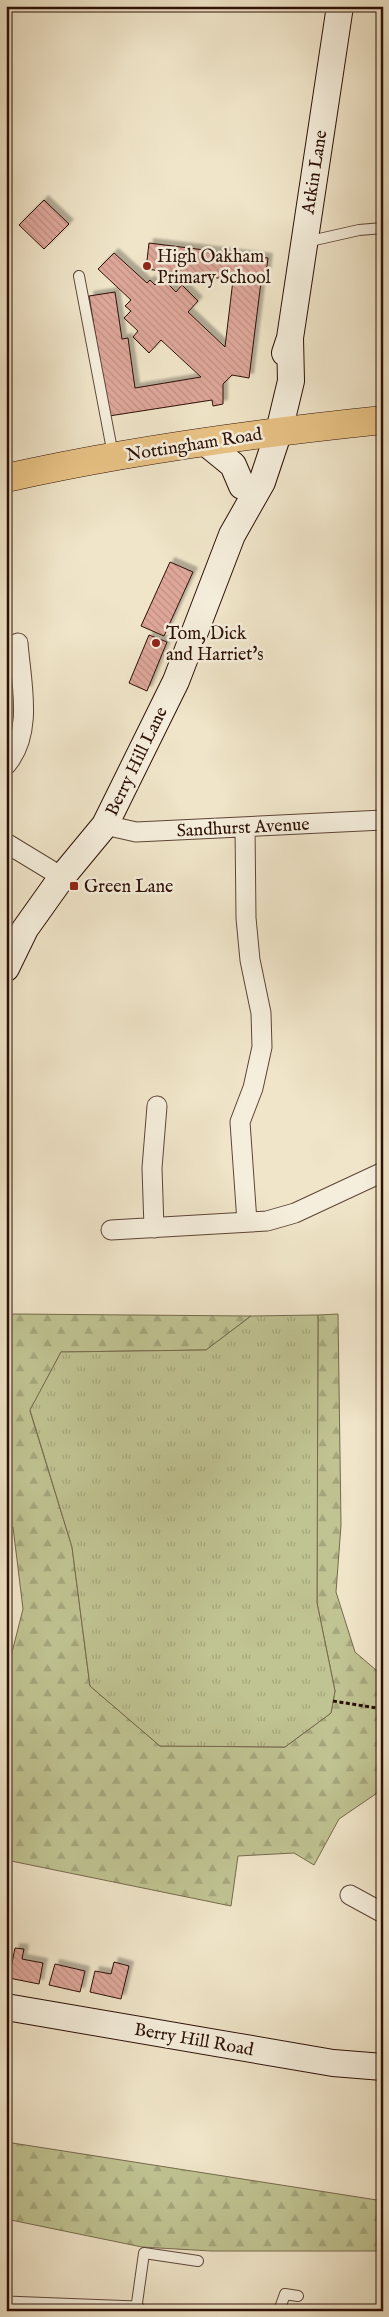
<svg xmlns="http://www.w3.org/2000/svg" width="389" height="2317" font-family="'IM FELL English',serif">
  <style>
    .forest { fill: url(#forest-firs); stroke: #766a4c }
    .park { fill: url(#park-tufts); stroke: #766a4c }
    .building { fill: url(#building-back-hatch); stroke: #2c1006; filter: url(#shadow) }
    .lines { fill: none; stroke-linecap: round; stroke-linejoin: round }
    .lane-casing { stroke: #5d4537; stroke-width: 12 }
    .street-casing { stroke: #5d4537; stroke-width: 21 }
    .secondary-casing { stroke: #2c1006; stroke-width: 28 }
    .highway-casing { stroke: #2c1006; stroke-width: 29 }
    .path { stroke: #2c1006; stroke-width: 3; stroke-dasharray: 4 2.5; stroke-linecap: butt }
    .lane { stroke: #f5eedc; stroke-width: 10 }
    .street { stroke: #f5eedc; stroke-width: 19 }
    .secondary { stroke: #f5eedc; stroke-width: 26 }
    .highway { stroke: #e8c284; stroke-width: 28 }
    .poi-dot { fill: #8f2418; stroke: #f5eedc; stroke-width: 2 }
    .labels { text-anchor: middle; stroke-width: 5; stroke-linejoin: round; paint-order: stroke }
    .street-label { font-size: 18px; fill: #2c1006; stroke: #f5eedc }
    .poi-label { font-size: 18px; fill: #2c1006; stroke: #f5eedc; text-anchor: start }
  </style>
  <defs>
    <pattern id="forest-firs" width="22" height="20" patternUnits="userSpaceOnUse" patternTransform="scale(1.25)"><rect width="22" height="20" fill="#c0c392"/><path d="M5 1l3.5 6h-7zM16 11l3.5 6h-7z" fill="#a5a67c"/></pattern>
    <pattern id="park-tufts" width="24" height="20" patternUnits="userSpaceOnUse" patternTransform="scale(1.25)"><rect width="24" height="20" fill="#c0c392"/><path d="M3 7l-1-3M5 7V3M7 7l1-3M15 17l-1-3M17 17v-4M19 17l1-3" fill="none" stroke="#a5a67c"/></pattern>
    <pattern id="building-back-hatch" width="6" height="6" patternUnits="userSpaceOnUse" patternTransform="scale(1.25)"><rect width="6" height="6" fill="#dea79a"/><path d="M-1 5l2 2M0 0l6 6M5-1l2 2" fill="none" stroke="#bf8f83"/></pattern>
    <filter id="shadow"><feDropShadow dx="4.5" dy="-4.5" stdDeviation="1" flood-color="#0004"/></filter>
  </defs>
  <rect width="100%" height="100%" fill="#f0e5c9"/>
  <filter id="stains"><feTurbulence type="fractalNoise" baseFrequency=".004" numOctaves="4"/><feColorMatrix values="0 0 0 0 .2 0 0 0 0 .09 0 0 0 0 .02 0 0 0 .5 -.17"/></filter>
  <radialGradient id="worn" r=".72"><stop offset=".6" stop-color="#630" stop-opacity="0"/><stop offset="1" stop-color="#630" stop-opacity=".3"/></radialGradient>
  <!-- forest -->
  <path class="forest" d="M14 1314 251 1316 206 1350 61 1352 30 1411 72 1547 90 1686 160 1746 285 1747 331 1713 335 1691 317 1603 318 1315 338 1314 341 1525 336 1592 355 1652 383 1676V1789L339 1819 314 1865 294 1853 238 1856 231 1906 6 1860V1676L23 1609 13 1527 6 1526V1316Z
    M6 2142 377 2200 383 2198V2251H211L142 2247 6 2219Z"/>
  <!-- park -->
  <path class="park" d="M318 1315 317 1603 335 1691 331 1713 285 1747 160 1746 90 1686 72 1547 30 1410 61 1352 206 1350 251 1316Z"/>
  <!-- building -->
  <path class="building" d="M44 200 69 224 44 249 19 225Z
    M149 243 268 258 266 274H262L249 378 232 375 223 384V404L213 406 212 400 109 416 89 296 115 292 122 339 128 338 135 388 201 377 161 340 149 353 133 337 138 331 124 318 131 311 125 306 131 300 98 269 114 253 147 283 150 280 155 285 162 278 176 292 182 285 198 301 188 312 225 347 233 280 146 269Z
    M170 562 193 572 164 636 141 626Z
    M149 635 167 642 147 691 129 683Z
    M15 1948 24 1949 22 1959 43 1963 39 1984 9 1978Z
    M114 1962 129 1966 121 1999 90 1992 95 1971 111 1974Z
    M55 1964 85 1971 80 1992 49 1985Z"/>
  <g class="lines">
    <!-- lane casing -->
    <g class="lane-casing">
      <path id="lane" d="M306 242 359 230 383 228
        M79 276 113 455
        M136 2310 144 2253 198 2261
        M279 2311 285 2294 298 2296"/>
    </g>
    <!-- street casing -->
    <g class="street-casing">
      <path id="street" d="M6 765C34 733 21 682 18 643
        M105 825 136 832 383 820
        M245 827 246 918 250 960 261 1013 262 1047 253 1088 240 1122 247 1222
        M6 843 62 877
        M154 1228 152 1168 157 1106
        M111 1230 267 1221 295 1213 383 1172
        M350 1895 383 1913
        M6 2306 136 2311"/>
    </g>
    <!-- secondary casing -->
    <g class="secondary-casing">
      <path id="secondary" d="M285 353 290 338 340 6
        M206 443 233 465 242 486
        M6 968 25 929 62 877 105 825 176 681 232 535 262 482 279 431 291 381 290 338
        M6 2007 333 2063 383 2067"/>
    </g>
    <!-- highway casing -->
    <g class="highway-casing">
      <path id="highway" d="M6 478C130 450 257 433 383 420"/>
    </g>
    <!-- path -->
    <path class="path" d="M333 1701 383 1709"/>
    <!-- lane -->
    <use href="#lane" class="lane"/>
    <!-- street -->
    <use href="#street" class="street"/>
    <!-- secondary -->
    <use href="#secondary" class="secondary"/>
    <!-- highway -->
    <use href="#highway" class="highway"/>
  </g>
  <!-- markers -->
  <g class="poi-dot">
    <circle cx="147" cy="266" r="5"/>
    <circle cx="156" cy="643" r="5"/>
    <rect x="69" y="881" width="10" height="10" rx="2.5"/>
  </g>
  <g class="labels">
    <!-- street labels -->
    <g class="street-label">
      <text transform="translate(314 172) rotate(-81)" y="6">Atkin Lane</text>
      <text transform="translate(194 444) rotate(-9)" y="6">Nottingham Road</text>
      <text transform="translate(136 761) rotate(-64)" y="6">Berry Hill Lane</text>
      <text transform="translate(243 827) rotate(-3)" y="6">Sandhurst Avenue</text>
      <text transform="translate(194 2039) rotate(10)" y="6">Berry Hill Road</text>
    </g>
    <!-- poi labels -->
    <g class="poi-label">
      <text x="157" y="262">High Oakham<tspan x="157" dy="21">Primary School</tspan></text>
      <text x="166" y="639">Tom, Dick<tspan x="166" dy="21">and Harriet's</tspan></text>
      <text x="84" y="892">Green Lane</text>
    </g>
  </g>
  <!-- margin -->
  <rect width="389" height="2317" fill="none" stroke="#f0e5c9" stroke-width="25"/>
  <rect x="8" y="8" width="374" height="2302" fill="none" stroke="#2c1006" stroke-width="2.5"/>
  <rect x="12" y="12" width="364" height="2292" fill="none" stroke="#2c1006"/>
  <rect width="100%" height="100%" filter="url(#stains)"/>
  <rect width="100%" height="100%" fill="url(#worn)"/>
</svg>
